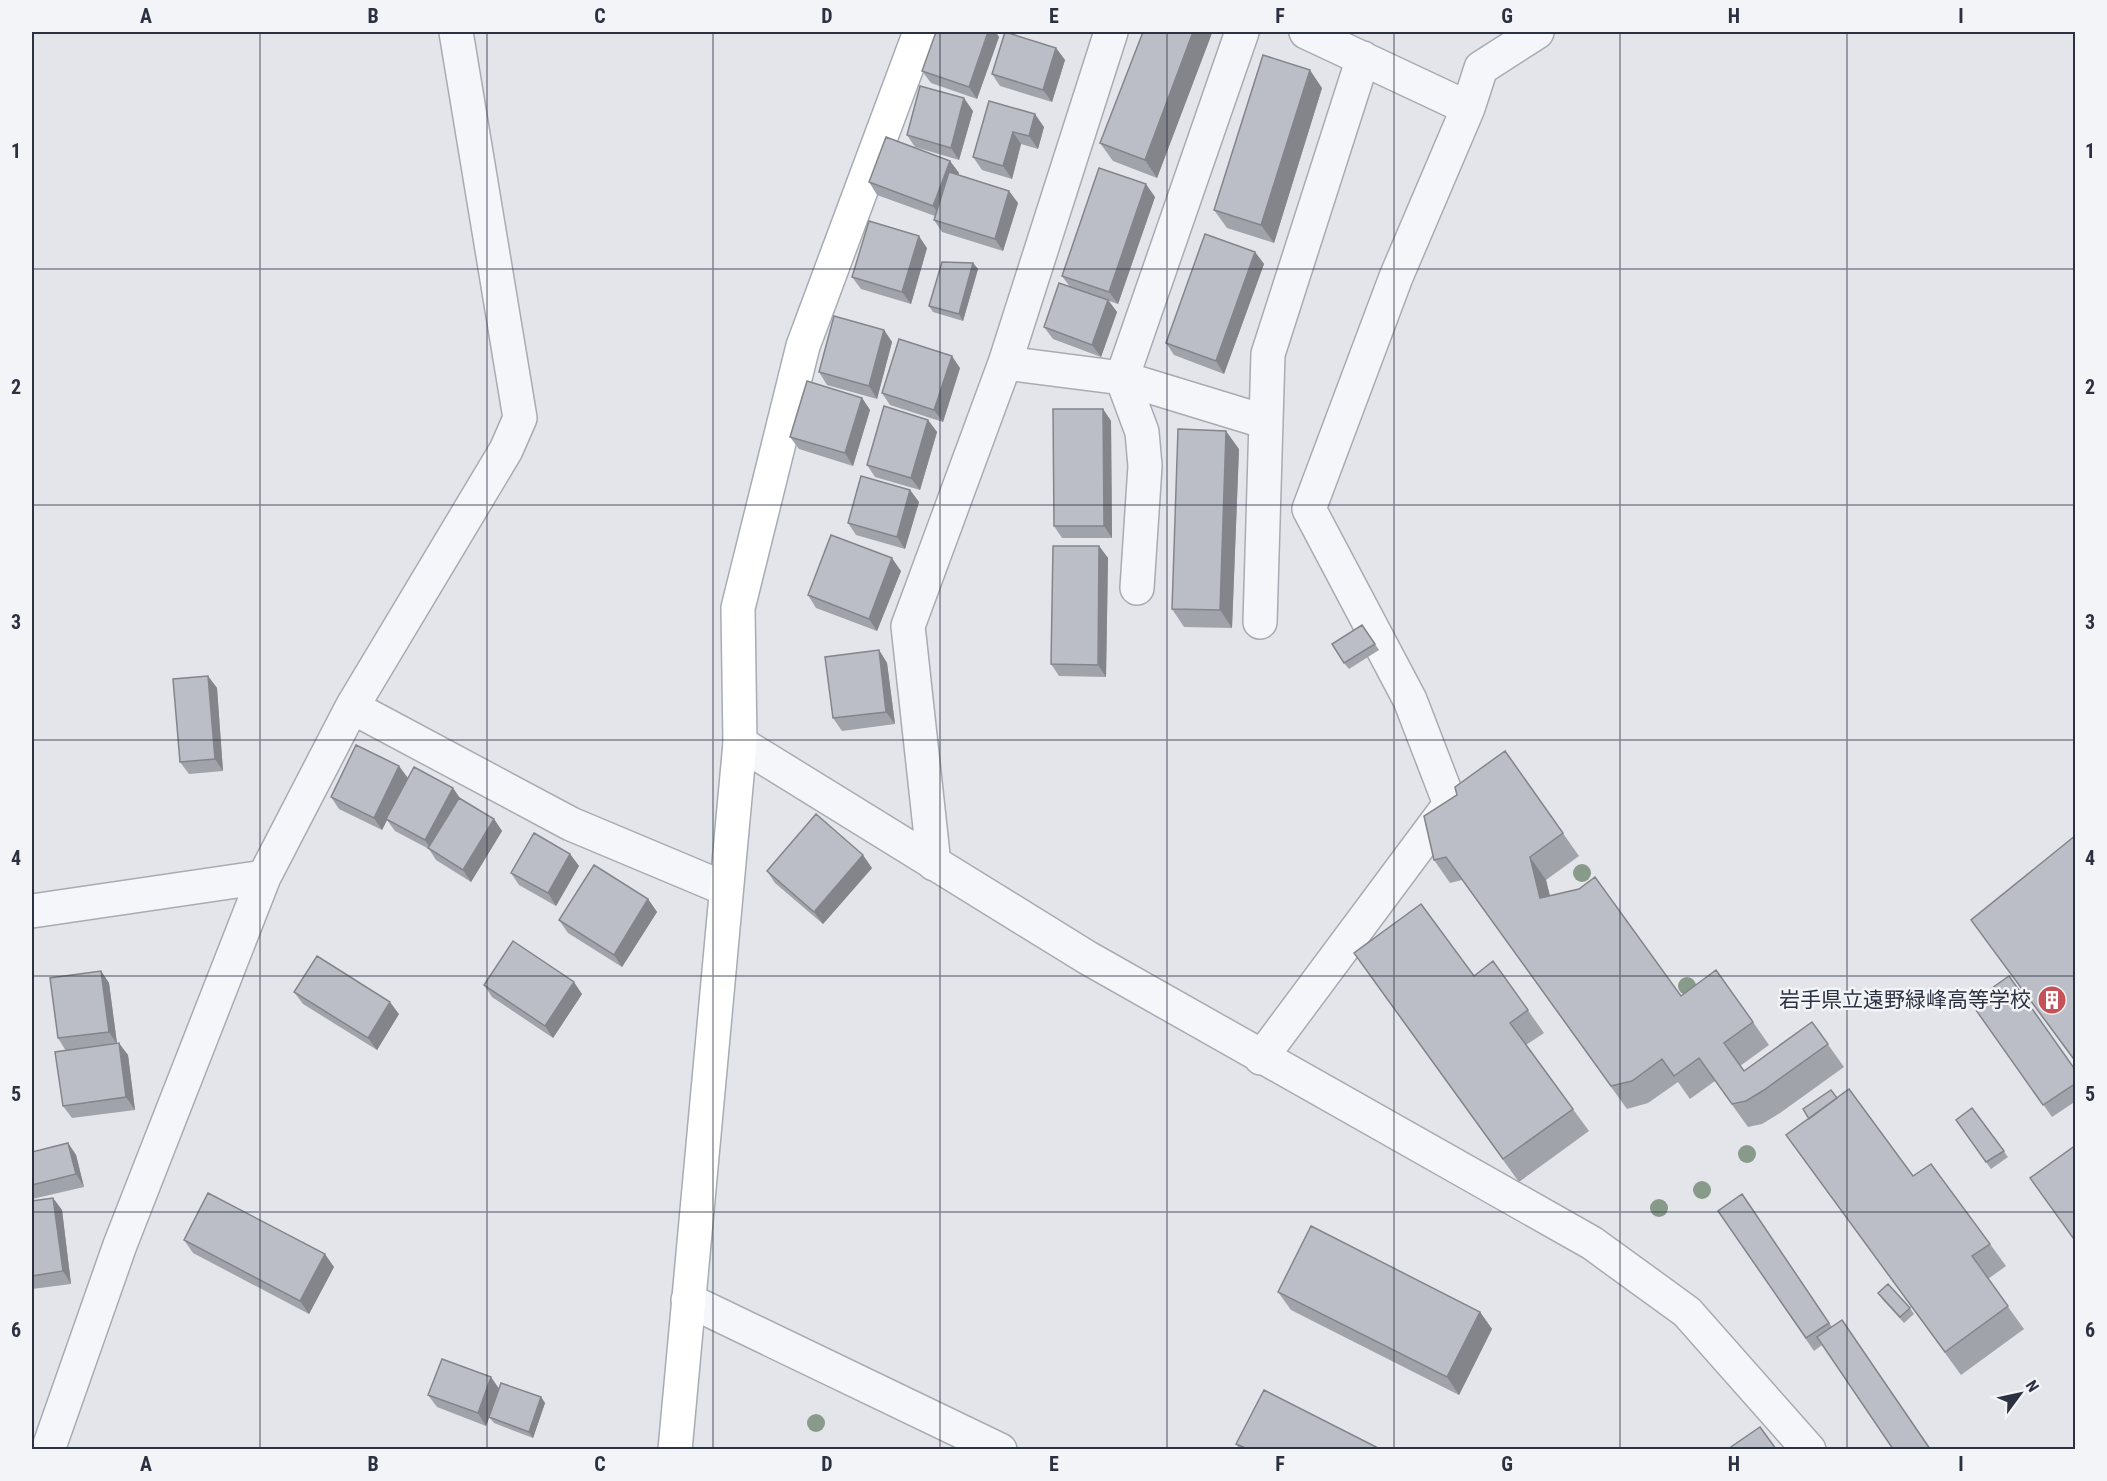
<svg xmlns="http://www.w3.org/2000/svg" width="2107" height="1481" font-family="'Roboto Condensed','Noto Sans JP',sans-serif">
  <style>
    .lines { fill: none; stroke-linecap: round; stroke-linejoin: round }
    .street-casing { stroke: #a8abb4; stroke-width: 36 }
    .secondary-casing { stroke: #a8abb4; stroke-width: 36 }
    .street { stroke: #f5f6f9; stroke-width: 33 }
    .secondary { stroke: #fff; stroke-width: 33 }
    .tree { fill: #889a89 }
    .wall { fill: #a1a3aa }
    .shaded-wall { fill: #83858b }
    .building { fill: #bbbec6; stroke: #83858b; stroke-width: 1.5 }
    .grid { fill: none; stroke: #2c3141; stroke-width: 1.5; stroke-opacity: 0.55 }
    .labels { text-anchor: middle; stroke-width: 5; stroke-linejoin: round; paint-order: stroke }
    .poi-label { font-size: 21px; fill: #2c3141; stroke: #f3f4f7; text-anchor: end }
    .neatline { fill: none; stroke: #2c3141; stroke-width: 2 }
    .grid-label { font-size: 20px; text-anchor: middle; font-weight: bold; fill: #2c3141 }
  </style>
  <rect width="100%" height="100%" fill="#e3e5ea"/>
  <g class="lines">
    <!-- street casing -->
    <g class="street-casing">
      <path id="street" d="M1306 32 1468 108
        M1005 363 1122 378 1242 32
        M1122 378 1142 432 1145 466 1137 588
        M1122 378 1266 422
        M1260 622 1268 354 1363 58
        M352 707 571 824 726 889
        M740 743 1088 958 1592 1243 1687 1312 1809 1450
        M934 864 908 626 1005 363 1111 32
        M32 911 264 877
        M1261 1058 1450 804 1410 700 1309 509 1396 277 1468 108 1481 68 1537 32
        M688 1300 1000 1450
        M48 1450 120 1245 264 877 352 707 506 450 520 418 456 32"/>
    </g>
    <!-- secondary casing -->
    <g class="secondary-casing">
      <path id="secondary" d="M675 1450 740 743 738 608 803 346 920 32"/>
    </g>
    <!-- street -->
    <use href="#street" class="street"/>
    <!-- secondary -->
    <use href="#secondary" class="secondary"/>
  </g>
  <!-- trees -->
  <g class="tree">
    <circle cx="1582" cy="873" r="9"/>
    <circle cx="1687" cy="986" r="9"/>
    <circle cx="1747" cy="1154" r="9"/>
    <circle cx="1702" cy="1190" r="9"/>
    <circle cx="1659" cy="1208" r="9"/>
    <circle cx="816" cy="1423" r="9"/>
  </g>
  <!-- wall -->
  <path class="wall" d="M1143 32H1211L1212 33 1157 178 1113 161 1100 143Z
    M999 37 977 99 931 83 922 71Z
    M1056 48 1065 60 1052 102 1000 86 992 74Z
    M1322 88 1274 243 1227 228 1214 210Z
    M989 101 1044 127 1038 149 1021 144 1012 179 982 170 973 157Z
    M973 111 959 160 915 147 907 135Z
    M950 161 959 173 958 175 1009 191 1018 203 1003 251 942 232 934 220 935 216 877 195 869 182Z
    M1155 197 1118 304 1109 301 1117 312 1101 357 1053 339 1044 327 1070 287 1062 276Z
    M927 248 911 304 861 289 852 277Z
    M1255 252 1264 264 1224 374 1174 355 1166 343Z
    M973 263 978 269 963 321 933 312 929 306Z
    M884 330 892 342 877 399 827 385 819 372Z
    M960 368 943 422 890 405 882 393Z
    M862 398 870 410 853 466 799 449 790 437Z
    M1103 409 1111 421 1112 538H1062L1054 526Z
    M928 420 937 432 920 490 875 477 867 465Z
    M1239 449 1232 628 1184 627 1172 609Z
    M910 490 919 502 905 549 856 535 848 523Z
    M1099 546 1108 558 1106 677 1059 676 1051 664Z
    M901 571 877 631 816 608 808 595Z
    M1362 625 1379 650 1349 669 1344 663Z
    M879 650 887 663 895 724 842 731 833 718Z
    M208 676 217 688 223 771 189 774 180 762Z
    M1505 751 1579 856 1546 880 1550 896 1681 996 1753 1022 1769 1045 1740 1066 1744 1071 1812 1022 1844 1067 1780 1113 1762 1124 1748 1127 1715 1081 1690 1099 1678 1082 1648 1103 1627 1109 1462 880 1450 883 1434 860 1457 795Z
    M408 778 453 788 460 798 494 819 502 831 471 882 436 860 429 849 395 831 387 820 382 830 339 809 331 797Z
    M2076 835V1063L1971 920Z
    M570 854 579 866 556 906 519 885 511 873Z
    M872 868 823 924 775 883 767 871Z
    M648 899 657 912 622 967 568 933 559 920Z
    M1493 961 1544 1033 1526 1045 1589 1131 1519 1182 1370 976H1474Z
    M101 971 109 983 117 1043 128 1055 135 1110 72 1118 63 1106 66 1051 58 1038Z
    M484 985 582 994 553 1038 492 997Z
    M294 992 399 1014 377 1050 303 1004Z
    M1971 1003 2076 1071V1101L2052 1117Z
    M1837 1098 1913 1176 1990 1244 2006 1266 1988 1279 2024 1329 1961 1375 1786 1135Z
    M1972 1108 2008 1157 1991 1169 1956 1120Z
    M68 1143 76 1155 84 1187 32 1199V1152Z
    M1742 1194 1832 1327 1842 1320 1931 1449H1893L1822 1345 1814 1351 1718 1211Z
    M53 1198 62 1210 71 1284 32 1289V1201Z
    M184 1240 334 1267 309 1314 193 1253Z
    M1278 1292 1480 1312 1492 1329 1459 1395 1291 1310Z
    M1878 1293 1910 1308 1914 1314 1904 1323 1882 1299Z
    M499 1389 541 1397 545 1403 533 1438 494 1423 489 1417 486 1426 437 1407 428 1395Z
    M1236 1444 1380 1449H1240Z"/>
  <!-- shaded-wall -->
  <path class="shaded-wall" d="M988 32H996L999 37 977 99 969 87Z
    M1193 32H1211L1212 33 1157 178 1145 160Z
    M1056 48 1065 60 1052 102 1043 90Z
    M1310 70 1322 88 1274 243 1261 225Z
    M964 98 973 111 959 160 951 148Z
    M1035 114 1044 127 1038 149 1029 136Z
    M1013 132 1021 144 1012 179 1003 166Z
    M950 161 959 173 942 219 933 206Z
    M1146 184 1155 197 1118 304 1109 292Z
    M1009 191 1018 203 1003 251 995 239Z
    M919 236 927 248 911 304 902 292Z
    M1255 252 1264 264 1224 374 1216 361Z
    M973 263 978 269 963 321 959 314Z
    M1108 300 1117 312 1101 357 1092 345Z
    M884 330 892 342 877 399 869 386Z
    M952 356 960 368 943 422 934 410Z
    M862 398 870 410 853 466 845 453Z
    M1103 409 1111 421 1112 538 1104 526Z
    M928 420 937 432 920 490 911 478Z
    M1226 431 1239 449 1232 628 1220 610Z
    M910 490 919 502 905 549 897 537Z
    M1099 546 1108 558 1106 677 1098 665Z
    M892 558 901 571 877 631 869 619Z
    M879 650 887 663 895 724 886 712Z
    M208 676 217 688 223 771 215 759Z
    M399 766 408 778 382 830 374 818Z
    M453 788 461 800 433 852 425 840Z
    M494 819 502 831 471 882 463 870Z
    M570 854 579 866 556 906 548 893Z
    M863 855 872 868 823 924 814 912Z
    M1530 857 1546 880 1556 921 1540 898Z
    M648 899 657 912 622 967 614 955Z
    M101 971 109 983 117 1044 109 1032Z
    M574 982 582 994 553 1038 545 1026Z
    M390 1002 399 1014 377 1050 368 1038Z
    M119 1043 128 1055 135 1110 126 1097Z
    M68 1143 76 1155 84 1187 76 1174Z
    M53 1198 62 1210 71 1284 63 1271Z
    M325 1254 334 1267 309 1314 300 1301Z
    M1480 1312 1492 1329 1459 1395 1447 1377Z
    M491 1377 500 1390 486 1426 478 1413Z
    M541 1397 545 1403 533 1438 529 1432Z"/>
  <!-- building -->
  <path class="building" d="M936 32H988L969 87 922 71Z
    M1005 32 1056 48 1043 90 992 74Z
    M1143 32H1193L1145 160 1100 143Z
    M1263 55 1310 70 1261 225 1214 210Z
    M920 86 964 98 951 148 907 135Z
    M989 101 1035 114 1029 136 1013 132 1003 166 973 157Z
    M886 137 950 161 933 206 869 182Z
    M1099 168 1146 184 1109 292 1062 276Z
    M949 172 1009 191 995 239 934 220Z
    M869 221 919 236 902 292 852 277Z
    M1205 234 1255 252 1216 361 1166 343Z
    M942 262 973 263 959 314 929 306Z
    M1059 283 1108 300 1092 345 1044 327Z
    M834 316 884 330 869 386 819 372Z
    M899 339 952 356 934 410 882 393Z
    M807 381 862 398 845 453 790 437Z
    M884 406 928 420 911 478 867 465Z
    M1053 409H1103L1104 526H1054Z
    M1178 429 1226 431 1220 610 1172 609Z
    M861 476 910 490 897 537 848 523Z
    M831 535 892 558 869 619 808 595Z
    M1053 546H1099L1098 665 1051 664Z
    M1362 625 1375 644 1344 663 1332 644Z
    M879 650 886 712 833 718 825 657Z
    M208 676 215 759 180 762 173 679Z
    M356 745 399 766 374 818 331 797Z
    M1505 751 1563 833 1530 857 1540 898 1579 889 1595 877 1681 996 1716 970 1753 1022 1724 1043 1744 1071 1812 1022 1828 1044 1764 1090 1746 1101 1732 1104 1699 1058 1674 1076 1662 1059 1632 1081 1611 1086 1446 857 1434 860 1424 816 1457 795 1455 787Z
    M414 767 453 788 425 840 386 819Z
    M459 798 494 819 463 870 428 848Z
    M816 814 863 855 814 912 767 871Z
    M534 833 570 854 548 893 511 873Z
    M2076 835V1062L1971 920Z
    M594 865 648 899 614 955 559 920Z
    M1421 904 1474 976 1493 961 1528 1010 1510 1023 1573 1109 1503 1159 1354 953Z
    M513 941 574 982 545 1026 484 985Z
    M317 956 390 1002 368 1038 294 992Z
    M101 971 109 1032 58 1038 50 978Z
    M2009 976 2076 1071V1083L2043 1105 1971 1003Z
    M119 1043 126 1097 63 1106 55 1052Z
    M1849 1089 1913 1176 1931 1164 1990 1244 1972 1256 2008 1306 1945 1352 1786 1135Z
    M1831 1090 1837 1098 1809 1119 1803 1109Z
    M1972 1108 2004 1151 1986 1162 1956 1120Z
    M68 1143 76 1174 32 1185V1152Z
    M2076 1145V1242L2030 1178Z
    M208 1193 325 1254 300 1301 184 1240Z
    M1742 1194 1829 1323 1806 1338 1718 1211Z
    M53 1198 63 1271 32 1276V1201Z
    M1311 1226 1480 1312 1447 1377 1278 1292Z
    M1888 1284 1910 1308 1900 1317 1878 1293Z
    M1842 1320 1930 1449H1893L1817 1337Z
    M442 1359 491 1377 478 1413 428 1395Z
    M501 1383 541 1397 529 1432 489 1417Z
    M1264 1390 1380 1449H1248L1236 1444Z
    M1760 1427 1776 1449H1728Z"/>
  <!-- grid -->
  <path class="grid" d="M260 32V1450M487 32V1450M713 32V1450M940 32V1450M1167 32V1450M1394 32V1450M1620 32V1450M1847 32V1450M32 269H2076M32 505H2076M32 740H2076M32 976H2076M32 1212H2076"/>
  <!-- icons -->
  <defs>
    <g id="building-disc" transform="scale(1.5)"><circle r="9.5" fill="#c55258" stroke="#f3f4f7"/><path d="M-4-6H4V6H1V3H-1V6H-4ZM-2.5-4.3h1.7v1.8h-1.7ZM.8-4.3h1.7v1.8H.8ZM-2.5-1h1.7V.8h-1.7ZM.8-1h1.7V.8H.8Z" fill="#fff"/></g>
  </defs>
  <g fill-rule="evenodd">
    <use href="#building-disc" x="2052" y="1000"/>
  </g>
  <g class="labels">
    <!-- poi labels -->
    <g class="poi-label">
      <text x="2031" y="1007">岩手県立遠野緑峰高等学校</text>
    </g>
  </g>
  <!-- border -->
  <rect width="2107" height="1481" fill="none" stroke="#f3f4f7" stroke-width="66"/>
  <!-- north arrow -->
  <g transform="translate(2020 1394) rotate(57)" stroke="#f3f4f7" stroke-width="4.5" paint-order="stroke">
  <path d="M0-4.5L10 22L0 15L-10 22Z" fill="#2c3141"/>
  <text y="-9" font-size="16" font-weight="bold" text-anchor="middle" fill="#2c3141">N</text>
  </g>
  <rect x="33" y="33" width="2041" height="1415" class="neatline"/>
  <g class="grid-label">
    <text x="146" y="23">A</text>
    <text x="373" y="23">B</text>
    <text x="600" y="23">C</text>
    <text x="827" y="23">D</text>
    <text x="1054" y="23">E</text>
    <text x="1280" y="23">F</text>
    <text x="1507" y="23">G</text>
    <text x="1734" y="23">H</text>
    <text x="1961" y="23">I</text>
    <text x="16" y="158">1</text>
    <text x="2090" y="158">1</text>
    <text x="16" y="394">2</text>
    <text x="2090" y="394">2</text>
    <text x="16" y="629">3</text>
    <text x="2090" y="629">3</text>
    <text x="16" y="865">4</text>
    <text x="2090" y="865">4</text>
    <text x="16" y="1101">5</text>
    <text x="2090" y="1101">5</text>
    <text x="16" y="1337">6</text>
    <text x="2090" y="1337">6</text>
    <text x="146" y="1471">A</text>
    <text x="373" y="1471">B</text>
    <text x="600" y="1471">C</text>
    <text x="827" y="1471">D</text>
    <text x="1054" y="1471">E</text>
    <text x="1280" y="1471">F</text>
    <text x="1507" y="1471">G</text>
    <text x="1734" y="1471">H</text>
    <text x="1961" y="1471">I</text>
  </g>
</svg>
